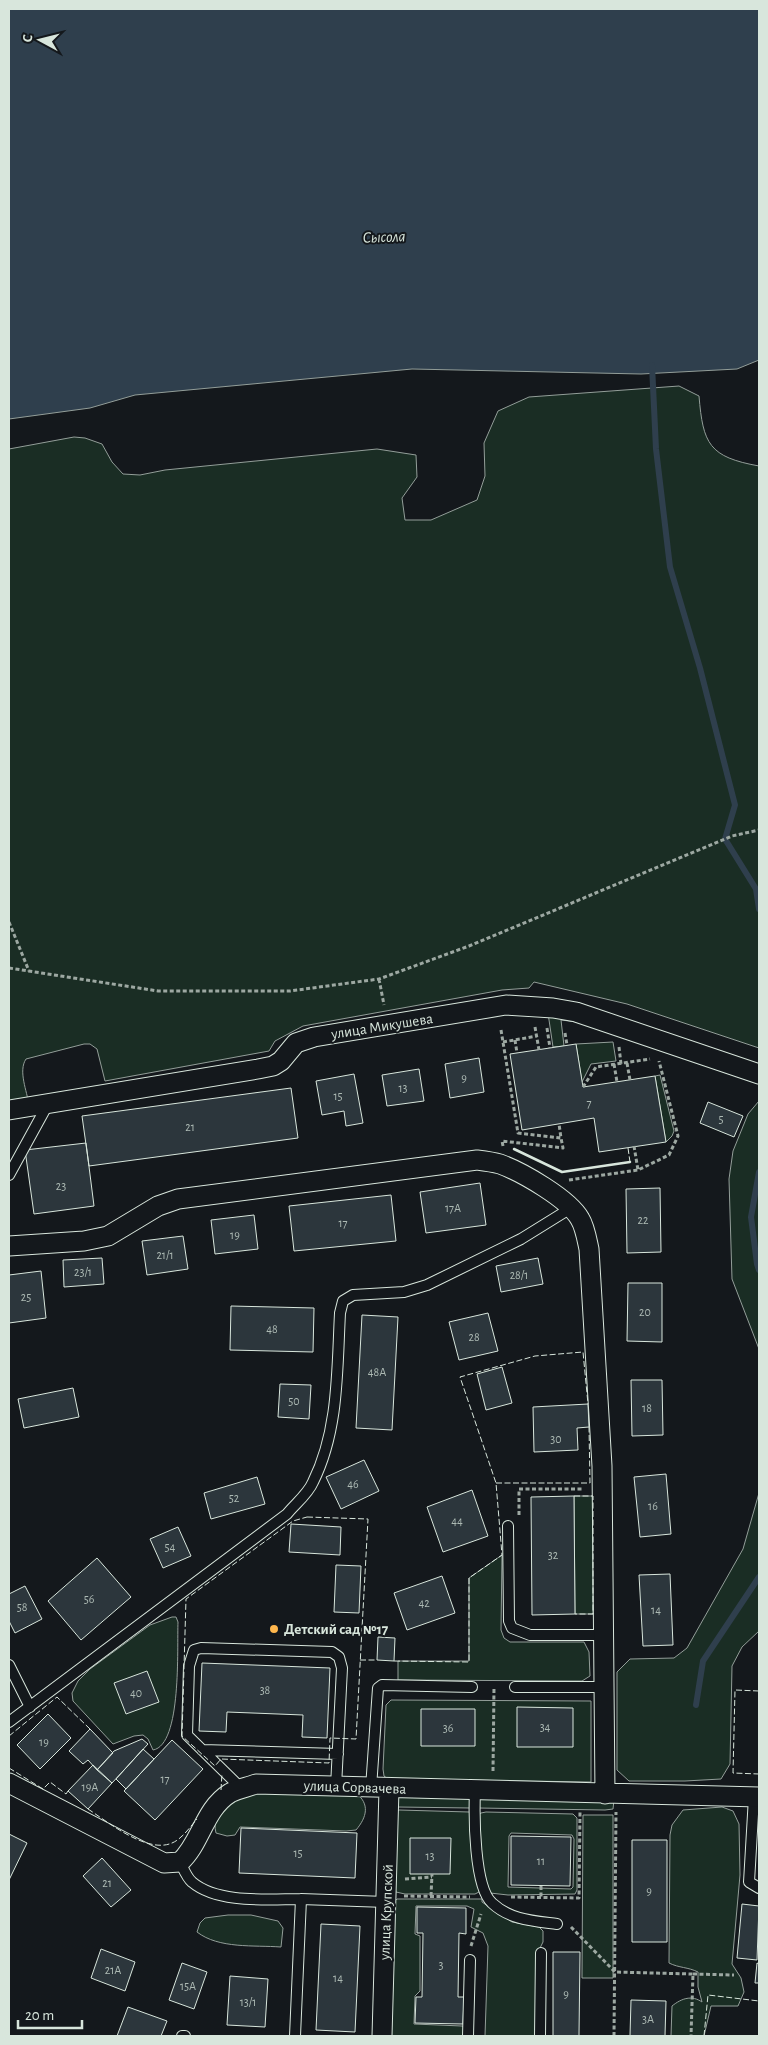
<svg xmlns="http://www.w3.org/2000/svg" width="768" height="2045" font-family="'Alegreya Sans',sans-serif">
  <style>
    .green { fill: #1a2d24; stroke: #939e99; fill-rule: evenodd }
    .water { fill: #2f3f4d; stroke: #939e99 }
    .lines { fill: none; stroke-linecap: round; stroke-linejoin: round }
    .stream { stroke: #2f3f4d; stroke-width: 6 }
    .building { fill: #2c363c; stroke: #d8e6dc }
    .service-casing { stroke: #d8e6dc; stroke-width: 12 }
    .minor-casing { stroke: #d8e6dc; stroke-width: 21 }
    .path { stroke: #9da8a2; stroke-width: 3; stroke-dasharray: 4 2.5; stroke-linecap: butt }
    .service { stroke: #14181c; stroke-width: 10 }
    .minor { stroke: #14181c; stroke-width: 19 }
    .fence { stroke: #d8e6dc; stroke-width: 1; stroke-dasharray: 6 2.5; stroke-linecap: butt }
    .wall { stroke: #d8e6dc; stroke-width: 2.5 }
    .poi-dot { fill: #ffb74d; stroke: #14181c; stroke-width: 2 }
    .labels { text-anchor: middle; stroke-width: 4; stroke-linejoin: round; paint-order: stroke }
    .number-label { font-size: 12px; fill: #adbab4 }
    .street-label { font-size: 15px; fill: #d8e6dc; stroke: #14181c }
    .poi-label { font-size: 15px; font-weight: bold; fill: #d8e6dc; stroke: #14181c; text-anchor: start }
    .water-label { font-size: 16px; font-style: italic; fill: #d8e6dc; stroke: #14181c }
  </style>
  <rect width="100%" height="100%" fill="#14181c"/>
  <!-- green -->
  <path class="green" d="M679 386 699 396C703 444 709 457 759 466V1048L627 1004 534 982 529 988 502 990 303 1026 275 1041 269 1051 105 1081 97 1049 90 1044H84L26 1059C18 1071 27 1091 29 1105L9 1112V449L74 437 85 438 102 444 112 462 123 474 140 475 165 470 377 449 416 455 417 477 402 498 405 520H431L477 500 485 476 484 443 498 411 529 397Z
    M548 1013 594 1024 561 1020 564 1046 553 1047Z
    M613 1042 616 1061 591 1064 582 1082 576 1044Z
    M660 1075 674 1131 672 1136 666 1142 655 1076Z
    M759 1101V1349L732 1279 729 1179 733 1151 748 1114Z
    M759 1493V1631L742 1647 732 1666 730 1764 721 1779 685 1781H629L617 1770V1672L630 1659 674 1658 687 1648 743 1549Z
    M574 1496H593V1614H575Z
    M502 1555 501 1630 504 1638 510 1642H584L589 1652 590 1676 582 1681 398 1680V1661H469V1578Z
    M172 1617H176L178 1622C177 1647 182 1745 153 1750L148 1739 143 1735 134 1736 113 1744 73 1701 72 1693 78 1681 90 1669 150 1625Z
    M391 1700 591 1701V1782L388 1779 384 1776 383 1769 386 1705Z
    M260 1791 356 1793C370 1804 367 1817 356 1830L346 1831 240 1827 235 1835 227 1836 216 1833C209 1807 241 1797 260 1791Z
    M470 1794 471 1808 398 1807 393 1796Z
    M479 1796 614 1800 613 1809 605 1810 478 1808Z
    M722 1807 733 1811 739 1824 740 1875 732 1964 741 1978 744 1992 738 2006H711L704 2036H671L672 2006C682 1998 692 1995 702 2002L698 1987V1972C688 1967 679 1968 669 1963L670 1835 672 1825 683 1810Z
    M399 1810 469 1812 473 1814 480 1887 479 1892 475 1894H405L396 1892 391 1888 396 1812Z
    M486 1812 573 1814 577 1818V1890L575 1894 508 1895 490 1893 486 1888 479 1845 478 1815 481 1813ZM511 1833 572 1835 574 1839 573 1887 571 1889 508 1887 509 1836Z
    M583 1815H613V1978H582Z
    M397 1899H482V1902L512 1922 539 1927 543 1931V1942L539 1950 535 2036H485L488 1946 483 1933 471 1927 474 1909 467 1906H416L415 1934 420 1936V1991L415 1996 414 2024 462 2026 465 2027V2036H388L394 1902Z
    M228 1915H251L278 1921 283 1928 281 1947C254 1945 219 1949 197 1932L200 1923 205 1918Z"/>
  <!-- water -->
  <path class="water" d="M9 9H759V360L737 369 641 374 412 369 135 395 90 408 9 419Z"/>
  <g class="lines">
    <!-- stream -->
    <path class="stream" d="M652 365 656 449 670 567 700 668 735 805 725 839 756 889 759 909
      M759 1172 751 1217 757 1264 759 1270
      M696 1705 703 1661 759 1577"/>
  </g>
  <!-- building -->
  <path class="building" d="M576 1044 583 1087 655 1076 666 1142 599 1152 594 1118 522 1130 510 1054Z
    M479 1058 484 1092 450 1098 445 1064Z
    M419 1069 424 1101 387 1106 382 1075Z
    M354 1074 363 1123 346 1126 344 1111 322 1115 316 1081Z
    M291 1088 298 1138 89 1166 82 1116Z
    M708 1102 743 1116 734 1137 700 1123Z
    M86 1143 94 1206 34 1214 25 1150Z
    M480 1183 486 1225 426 1233 420 1192Z
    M660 1188 661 1252 627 1253 626 1189Z
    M391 1195 396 1241 294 1251 289 1206Z
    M254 1215 258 1249 215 1254 211 1220Z
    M183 1236 188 1269 147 1275 142 1241Z
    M102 1258 104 1284 64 1287 63 1260Z
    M538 1258 543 1284 501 1292 496 1266Z
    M41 1271 46 1318 9 1323V1275Z
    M628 1283H662V1342L627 1341Z
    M231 1306 314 1308 313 1352 230 1350Z
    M488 1313 498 1351 459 1360 449 1322Z
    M362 1315 398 1317 392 1430 356 1428Z
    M502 1367 512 1403 486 1410 477 1374Z
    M631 1380H662L663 1435 632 1436Z
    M280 1384 311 1385 309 1419 278 1417Z
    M73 1388 79 1417 24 1428 18 1399Z
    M588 1404 589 1427 577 1428 578 1450 534 1452 533 1407Z
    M364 1460 379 1491 341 1509 326 1477Z
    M666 1474 671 1534 640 1537 634 1477Z
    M257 1477 265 1504 211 1519 204 1493Z
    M472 1490 488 1536 443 1552 427 1507Z
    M574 1496 575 1614 532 1615 531 1497Z
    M291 1524 341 1527 340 1555 289 1552Z
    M178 1527 191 1556 163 1568 150 1539Z
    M97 1558 131 1597 81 1640 48 1601Z
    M336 1565 361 1566 359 1613 334 1612Z
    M670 1574 673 1645 643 1646 639 1575Z
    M442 1576 455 1613 407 1630 394 1593Z
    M25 1586 42 1619 15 1633 9 1621V1594Z
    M378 1637 395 1638 394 1661 377 1660Z
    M202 1663 330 1668 327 1738 302 1737 303 1715 227 1712 226 1732 199 1731Z
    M147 1671 159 1702 126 1714 114 1683Z
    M517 1707 573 1708V1747H517Z
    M421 1709H475V1746H421Z
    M48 1714 71 1738 40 1769 17 1745Z
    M90 1729 113 1753 97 1770 88 1760 83 1764 69 1751Z
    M142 1739 148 1744 112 1783 97 1770 114 1751Z
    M172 1740 203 1769 155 1820 124 1791Z
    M143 1749 154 1759 126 1789 116 1779Z
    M93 1765 112 1783 88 1809 68 1791Z
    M241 1828 357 1833 355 1878 239 1873Z
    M9 1834 27 1843 9 1880Z
    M511 1836 571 1837 570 1886 511 1885Z
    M410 1838H451L450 1874H410Z
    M632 1840H667V1942H632Z
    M102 1858 131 1890 111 1907 83 1876Z
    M742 1904 759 1906 757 1960 737 1958Z
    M417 1907 466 1908V1934L459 1933 458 1997H464L463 2024 415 2023 416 1997H422L423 1933H417Z
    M321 1924 360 1926 355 2032 316 2030Z
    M101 1949 135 1962 125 1991 91 1978Z
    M553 1952H580L579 2036H553Z
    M182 1963 207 1972 194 2009 169 2000Z
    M757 1963 759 1964V1983H755Z
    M230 1976 268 1979 265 2027 227 2025Z
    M631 2000 666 2001 665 2036H630Z
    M128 2007 167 2021 161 2036H117Z"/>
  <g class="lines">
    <!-- service casing -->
    <g class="service-casing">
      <path id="service" d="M9 1175 48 1104
        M508 1526 509 1621 512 1628 530 1635H603
        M9 1665 30 1707
        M515 1687H604
        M9 1722 287 1514C295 1504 308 1494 313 1482 339 1430 337 1369 340 1313L343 1301 353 1295 404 1292 427 1285 521 1239 571 1208
        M202 1750 338 1754
        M371 1788 378 1688 382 1685 472 1687
        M242 1789 187 1735 189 1666 194 1650 201 1648 332 1652 339 1657 342 1668 336 1787
        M475 1791C474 1815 474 1887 492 1903 510 1920 534 1921 557 1924
        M754 1797 749 1882 759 1888
        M180 1862C183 1868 187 1878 192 1882 218 1904 268 1899 301 1899
        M182 2036H185
        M295 2036 301 1899 386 1902
        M468 2036 470 1960
        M540 2036 541 1953"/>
    </g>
    <!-- minor casing -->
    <g class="minor-casing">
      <path id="minor" d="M9 1110 258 1069 273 1066 281 1061 296 1043 314 1037 506 1005 553 1008 576 1012 759 1074
        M9 1246 84 1241 108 1236 158 1206 178 1199 477 1160C485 1161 493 1162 500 1164 522 1172 569 1199 580 1219 585 1227 587 1240 589 1249L602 1466 605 1794
        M9 1783 164 1863 180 1862C201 1843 204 1809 230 1793 237 1789 248 1787 256 1784L759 1797
        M382 2036 389 1789"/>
    </g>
    <!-- path -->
    <path class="path" d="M9 922 29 971
      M9 968 158 991H290L379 979 469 946 732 836 759 830
      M379 979 384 1005
      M535 1027 539 1050
      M547 1028 550 1048
      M501 1030 518 1133 561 1138 559 1124
      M565 1033 567 1045
      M515 1040 517 1053
      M503 1042 537 1036
      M619 1047 621 1064
      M627 1063 630 1080
      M614 1064 617 1082
      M583 1087 596 1067 650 1059
      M503 1146 502 1141 563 1148 561 1138
      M634 1146 638 1170 669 1155 678 1136 659 1061
      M569 1180 638 1170
      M519 1515V1489H584
      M493 1771 494 1687
      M405 1879 432 1877
      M541 1886V1897
      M404 1896 470 1897
      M431 1896 432 1874
      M511 1897 579 1898 580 1812
      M571 1927 615 1972 693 1974 691 2036
      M471 1946 481 1914
      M693 1974 734 1975
      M614 2036 616 1812"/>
    <!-- service -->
    <use href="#service" class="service"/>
    <!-- minor -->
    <use href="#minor" class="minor"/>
    <!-- fence -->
    <path class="fence" d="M628 1148 630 1162
      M496 1483H590L589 1427
      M574 1496H593V1614H575
      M307 1517 368 1519 356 1739 330 1738 329 1763 221 1759 215 1766 182 1736 186 1599 293 1521Z
      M360 1660H377
      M394 1661 469 1662V1578L502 1555 496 1483 460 1377 535 1356 583 1352 588 1404
      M759 1691 735 1690 733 1773 759 1774
      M9 1736 57 1697 90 1729
      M9 1768 43 1789 50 1782 66 1794 68 1791
      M221 1790 222 1773
      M88 1809C108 1822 147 1854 172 1843 182 1839 190 1827 197 1819
      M704 2036 708 1995 759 2001"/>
    <!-- wall -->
    <path class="wall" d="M514 1149 562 1172 630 1162"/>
  </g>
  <!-- markers -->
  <circle class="poi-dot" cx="274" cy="1629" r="5"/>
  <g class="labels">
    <!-- number labels -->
    <g class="number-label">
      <text x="464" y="1082">9</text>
      <text x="403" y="1092">13</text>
      <text x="338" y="1100">15</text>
      <text x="589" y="1107">7</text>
      <text x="721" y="1123">5</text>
      <text x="190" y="1131">21</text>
      <text x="61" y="1190">23</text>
      <text x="453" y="1212">17А</text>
      <text x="643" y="1224">22</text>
      <text x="343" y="1227">17</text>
      <text x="235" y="1239">19</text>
      <text x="165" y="1259">21/1</text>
      <text x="83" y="1276">23/1</text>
      <text x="519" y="1279">28/1</text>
      <text x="26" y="1301">25</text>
      <text x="645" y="1316">20</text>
      <text x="272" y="1333">48</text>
      <text x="474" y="1341">28</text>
      <text x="377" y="1376">48А</text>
      <text x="294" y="1405">50</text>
      <text x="647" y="1412">18</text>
      <text x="556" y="1443">30</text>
      <text x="353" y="1488">46</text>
      <text x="234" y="1502">52</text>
      <text x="653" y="1510">16</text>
      <text x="457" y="1525">44</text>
      <text x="170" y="1551">54</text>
      <text x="553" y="1559">32</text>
      <text x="89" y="1603">56</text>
      <text x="424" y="1607">42</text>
      <text x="22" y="1611">58</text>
      <text x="656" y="1614">14</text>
      <text x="265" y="1694">38</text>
      <text x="136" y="1697">40</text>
      <text x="545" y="1731">34</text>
      <text x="448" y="1732">36</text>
      <text x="44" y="1746">19</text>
      <text x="165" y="1783">17</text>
      <text x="90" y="1791">19А</text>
      <text x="298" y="1857">15</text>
      <text x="430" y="1860">13</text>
      <text x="541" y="1865">11</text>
      <text x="107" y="1887">21</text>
      <text x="649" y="1895">9</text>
      <text x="441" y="1969">3</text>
      <text x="113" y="1974">21А</text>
      <text x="338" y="1982">14</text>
      <text x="188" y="1990">15А</text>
      <text x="566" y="1998">9</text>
      <text x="248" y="2006">13/1</text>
      <text x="648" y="2023">3А</text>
    </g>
    <!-- street labels -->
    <g class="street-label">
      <text transform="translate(382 1026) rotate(-9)" y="5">улица Микушева</text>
      <text transform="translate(355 1787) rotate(2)" y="5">улица Сорвачева</text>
      <text transform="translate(386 1912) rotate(-88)" y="5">улица Крупской</text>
    </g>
    <!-- poi labels -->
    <g class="poi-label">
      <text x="284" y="1634">Детский сад №17</text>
    </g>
    <!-- water labels -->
    <g class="water-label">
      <text transform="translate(384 236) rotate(-2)" y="6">Сысола</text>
    </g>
  </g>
  <!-- border -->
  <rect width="768" height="2045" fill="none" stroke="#d8e6dc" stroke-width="20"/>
  <!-- north arrow -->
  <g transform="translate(40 40) rotate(277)" stroke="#14181c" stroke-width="4" paint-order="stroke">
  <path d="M0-4L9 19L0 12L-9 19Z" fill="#d8e6dc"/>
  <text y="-8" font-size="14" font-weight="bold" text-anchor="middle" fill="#d8e6dc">С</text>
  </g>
  <!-- scale -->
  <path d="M18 2020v8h64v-8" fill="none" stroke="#d8e6dc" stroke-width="2.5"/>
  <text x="25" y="2020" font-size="15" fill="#d8e6dc" stroke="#14181c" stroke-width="4" paint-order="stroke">20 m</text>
</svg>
